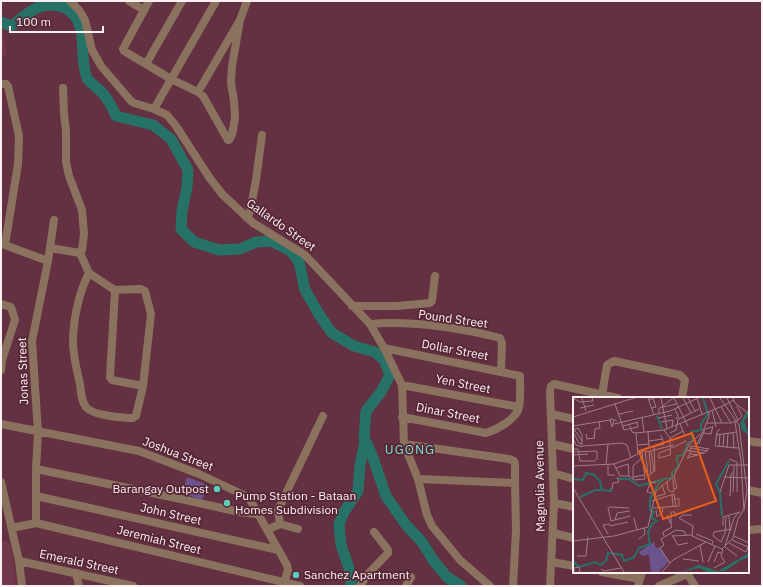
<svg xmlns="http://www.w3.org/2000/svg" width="763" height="587" font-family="'IBM Plex Sans',sans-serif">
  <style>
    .built { fill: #72384a }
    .green { fill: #6b538d }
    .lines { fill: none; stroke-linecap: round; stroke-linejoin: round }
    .river { stroke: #267267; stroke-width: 11 }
    .minor { stroke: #8b725e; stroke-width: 8 }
    .poi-dot { fill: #5bcebc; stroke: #572736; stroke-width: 1.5 }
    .labels { text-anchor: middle; stroke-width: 3.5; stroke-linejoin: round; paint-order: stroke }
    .street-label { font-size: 12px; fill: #fdf0f3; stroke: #572736 }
    .poi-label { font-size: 12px; fill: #fdf0f3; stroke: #572736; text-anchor: start }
    .neighbourhood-label { font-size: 13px; letter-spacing: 1px; fill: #78dfcd; stroke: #572736 }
    .inset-river { fill: none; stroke: #267267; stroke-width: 2 }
    .inset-road { fill: none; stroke: #a17d88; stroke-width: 1 }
    .view { fill: #e96118; fill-opacity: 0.15; stroke: #e96118; stroke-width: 2 }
    .inset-edge { fill: none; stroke: #fdf0f3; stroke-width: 2 }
  </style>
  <rect width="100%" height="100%" fill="#633141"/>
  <!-- built -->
  <path class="built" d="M1 33 3 35 7 55H1Z
    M1 540 9 542 13 558 16 586H1Z"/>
  <!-- green -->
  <path class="green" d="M187 477 208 485 202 500 182 493Z"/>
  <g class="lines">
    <!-- river -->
    <path class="river" d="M1 22 8 25H13C29 12 41 0 63 7 92 20 77 53 87 78 90 84 100 89 104 95 109 101 113 109 116 116L153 125 171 139 188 170 187 187 182 211 181 229 194 242 219 250 240 249 256 242 271 241 291 251 299 262 305 290 320 316 332 333 354 346 375 352 384 360 390 375 381 392 366 411 364 438 372 455 386 496 406 525 422 542 433 560 447 577 461 586
      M351 586V574L341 545 339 524 344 512 358 491 360 465 365 441"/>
    <!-- minor -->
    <path class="minor" d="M70 1 79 10 85 20 92 50 101 66 131 101 134 103 154 109 167 115 176 126 209 177 222 194 253 223 305 255 370 324 384 348 402 385 404 444 418 479 427 515 432 526 460 560 490 586
      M129 1 144 10
      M149 1 123 49 124 51 171 79 198 92 240 20
      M146 64 182 1
      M1 84H6L8 86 19 136 18 164 5 245
      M63 88 64 114 66 131V162L69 176 82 210 84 234 82 250 80 253 89 273 110 287 115 290 141 289 145 291 151 314 143 386 136 416 133 418H128C118 417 93 415 87 408 81 402 81 392 80 384 77 371 73 356 73 342 73 320 79 292 89 273
      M198 92 203 96 228 140H229L232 135 235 118 234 101 231 83 232 66 240 20 247 1
      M154 109 216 1
      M247 218 250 212 256 180 262 135
      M2 244 48 261
      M50 248 80 253
      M115 290 110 377 112 380 143 386
      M1 304 11 307 15 320 2 360 1 370
      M352 306H397L430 303 432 301 435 276
      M370 324C409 320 462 328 500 338L502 343 501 371
      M384 348 520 376C520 386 521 398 519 407 517 419 496 430 486 433L402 417
      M402 385 519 407
      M602 395 607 365 614 361 680 375 685 380 682 398
      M551 414 574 419
      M1 424 139 451 199 474 246 496 249 498 287 565 288 570 284 583
      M748 441 762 443
      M404 444 509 459 514 461 515 464V483
      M552 444 574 449
      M36 469 181 499 239 512 257 514
      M553 473 574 479
      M418 479 515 483 516 530 513 586
      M1 482 19 561 22 586
      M748 490 762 493
      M36 496 278 550
      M554 503 574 507
      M36 523V469L38 432 32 341 48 261 54 220
      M280 524 278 510 323 416
      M12 528 36 523 300 586
      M267 530 280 524 298 529
      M748 530 762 529
      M553 533 574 538
      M19 561 133 586
      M552 562 574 566
      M602 572 640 579
      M686 572 695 586
      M76 573 79 586
      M360 586 367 575 388 553V550L374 532
      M406 586 411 577
      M550 586 554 503 550 391 551 386 554 384 618 398
      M638 586 642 572
      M659 586 687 574"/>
  </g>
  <!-- markers -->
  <g class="poi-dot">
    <circle cx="217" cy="489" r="4"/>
    <circle cx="227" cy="503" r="4"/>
    <circle cx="296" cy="575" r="4"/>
  </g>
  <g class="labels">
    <!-- street labels -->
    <g class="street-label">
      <text transform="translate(281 225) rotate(35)" y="4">Gallardo Street</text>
      <text transform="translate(453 319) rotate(8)" y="4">Pound Street</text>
      <text transform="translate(455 350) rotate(11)" y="4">Dollar Street</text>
      <text transform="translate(23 371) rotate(-92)" y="4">Jonas Street</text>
      <text transform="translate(463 384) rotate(11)" y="4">Yen Street</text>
      <text transform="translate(448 413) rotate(11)" y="4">Dinar Street</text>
      <text transform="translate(178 454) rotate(21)" y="4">Joshua Street</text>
      <text transform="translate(540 486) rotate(-91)" y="4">Magnolia Avenue</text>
      <text transform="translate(171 514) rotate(13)" y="4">John Street</text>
      <text transform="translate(159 540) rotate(14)" y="4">Jeremiah Street</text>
      <text transform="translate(79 562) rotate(12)" y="4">Emerald Street</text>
    </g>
    <!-- poi labels -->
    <g class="poi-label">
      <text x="209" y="493" text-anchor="end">Barangay Outpost</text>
      <text x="235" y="500">Pump Station - Bataan<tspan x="235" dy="14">Homes Subdivision</tspan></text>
      <text x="304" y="579">Sanchez Apartment</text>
    </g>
    <!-- neighbourhood labels -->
    <g class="neighbourhood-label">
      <text x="410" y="454">UGONG</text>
    </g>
  </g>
  <!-- overview -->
  <g transform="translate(573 397)">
    <rect width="176" height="176" fill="#633141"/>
    <path d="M81 145 83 151 86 150 96 164 86 175H78L76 158 69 159 66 155Z" fill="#6b538d"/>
    <path d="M176 11V18L171 24 176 38 169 33 167 26ZM176 156V160L168 163 152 174 135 175 126 171 108 175 126 168 145 174Z" fill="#267267"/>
    <path class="inset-river" d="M84 19 89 32M0 82 10 83 13 76 21 78 27 84 29 93 38 94V91M45 82H56L66 89 91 82M7 100 22 93H29M149 119 147 96 143 87 156 64M0 171 1 165 6 170 22 165 27 168 33 164 35 156 49 158 51 164 57 162 61 160 66 151 77 147 75 135 79 127 84 124 78 121 81 115 77 113V102L86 86 91 82 99 81V76L105 70 104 59 110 58 115 46 120 43 118 35 128 33V27L135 17 130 1"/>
    <path class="inset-road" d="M0 1 7 5 20 4 19 1M9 1 13 14M75 1 81 18M88 1 94 32M101 1 115 29M110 1 118 16M115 1 122 14M124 1 129 17M137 1 149 26M147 1 152 8 161 3M154 1 165 23M160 1 162 6 176 17M76 3 80 1 83 10 79 11M42 7 51 33 65 30 64 25M90 9 100 1M148 10 158 26M7 11 21 8M102 12 106 22 126 12M139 13 143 30M86 16V11L103 7M46 17 60 14M0 20 61 1M69 20 71 35M85 21 99 18M41 23 39 30 37 22H39L44 24M88 25 100 23 99 30M162 25 168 64 171 114M134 26H158L165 23 169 19 164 9M41 27 97 14 125 1M56 27 59 35 63 36 91 33 152 8 166 28 174 94 171 112 165 122 160 141 149 152 117 138 100 139M0 29 37 23M50 29 65 25M1 32 9 44M147 32 144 35 142 49 166 51M0 33 5 31 9 38V50L3 48 0 41M91 33 97 41V48M0 35 6 46 9 47M75 35 76 50M63 36 65 57M97 36 103 33 105 23 103 20M130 36 138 37 140 29M160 36 161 52M13 37 14 42 21 41M143 38 163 35M97 41 110 34M21 42 22 32 27 31 26 25M76 44 90 42M97 44 112 39 107 27M126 47 132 32 140 30M64 48 76 47M10 49 49 46 54 48 58 61M123 49 136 20V14M146 49 147 37M150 50 151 37M99 51 113 44M118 51 134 54M154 51 155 36M0 52H5L7 64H22M97 52 86 56V61L97 58 98 48M72 53 76 85 83 86M114 53 117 54 131 56 136 52 118 49 117 54V57L125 58M76 54 78 77M78 54 81 75M0 55 24 54V62L22 63M73 55 101 48M117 57 114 61 131 56M0 58 15 57M156 62 164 65V95M33 67 35 47M35 67V78H42M41 67 47 79H56L61 83 72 82 69 55M0 69 41 67 55 62 76 51 91 47 88 38M43 71 55 67 56 79M76 79 82 73 81 49M60 80 72 78M151 80 176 81M60 82V69L70 60M94 85 95 93 99 95M77 86 74 95 79 96M0 91 51 175M39 92 40 86 46 85 44 80M101 92 104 91 101 79M99 95 101 94 100 82M147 95 156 68H176M160 95 161 69M99 98 100 110M157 99 158 77 160 76M81 100 92 97 89 88M79 104 101 97 103 110M35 110 38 124 57 119M36 110 56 111M80 111 106 109V102H102M83 113 84 120 90 114 89 111M156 119 157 132M61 121 64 133M42 123 44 116 57 114M98 127V115H102L103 120M37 129 55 125M150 129V120L167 115M141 135 140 139 148 145 152 136 153 120M141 135 159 132M35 137 30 128 36 127 37 129M123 137 140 144 139 147M99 138 105 148 115 146M91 139 90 135 99 130 94 118M119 139 120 129 106 121 110 118H119M161 139 176 146M66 142 72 137 71 131M159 143 175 150M0 144 41 139 75 130 83 94 101 79 116 48 127 37M156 146 173 155 176 148M127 148 130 165M152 149 161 121 166 115M152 150 164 159M150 152 148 159 152 165M4 159H13L15 140M110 162 126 164M135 165 142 149M141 165 145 155 148 156M97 166 87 151 91 148 88 142 103 133 111 134 113 138M141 171 152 165M28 172 31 174 48 171M1 175V171L6 170 7 175M89 175 100 163 133 145"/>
    <path class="view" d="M119 36 143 104 90 122 66 54Z"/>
    <rect width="176" height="176" class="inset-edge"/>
  </g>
  <!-- border -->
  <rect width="763" height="587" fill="none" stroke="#fdf0f3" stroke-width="4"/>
  <!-- scale -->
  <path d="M10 26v6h93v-6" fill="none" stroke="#fdf0f3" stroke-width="2"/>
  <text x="16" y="26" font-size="12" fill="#fdf0f3" stroke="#572736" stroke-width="3" paint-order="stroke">100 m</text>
</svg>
